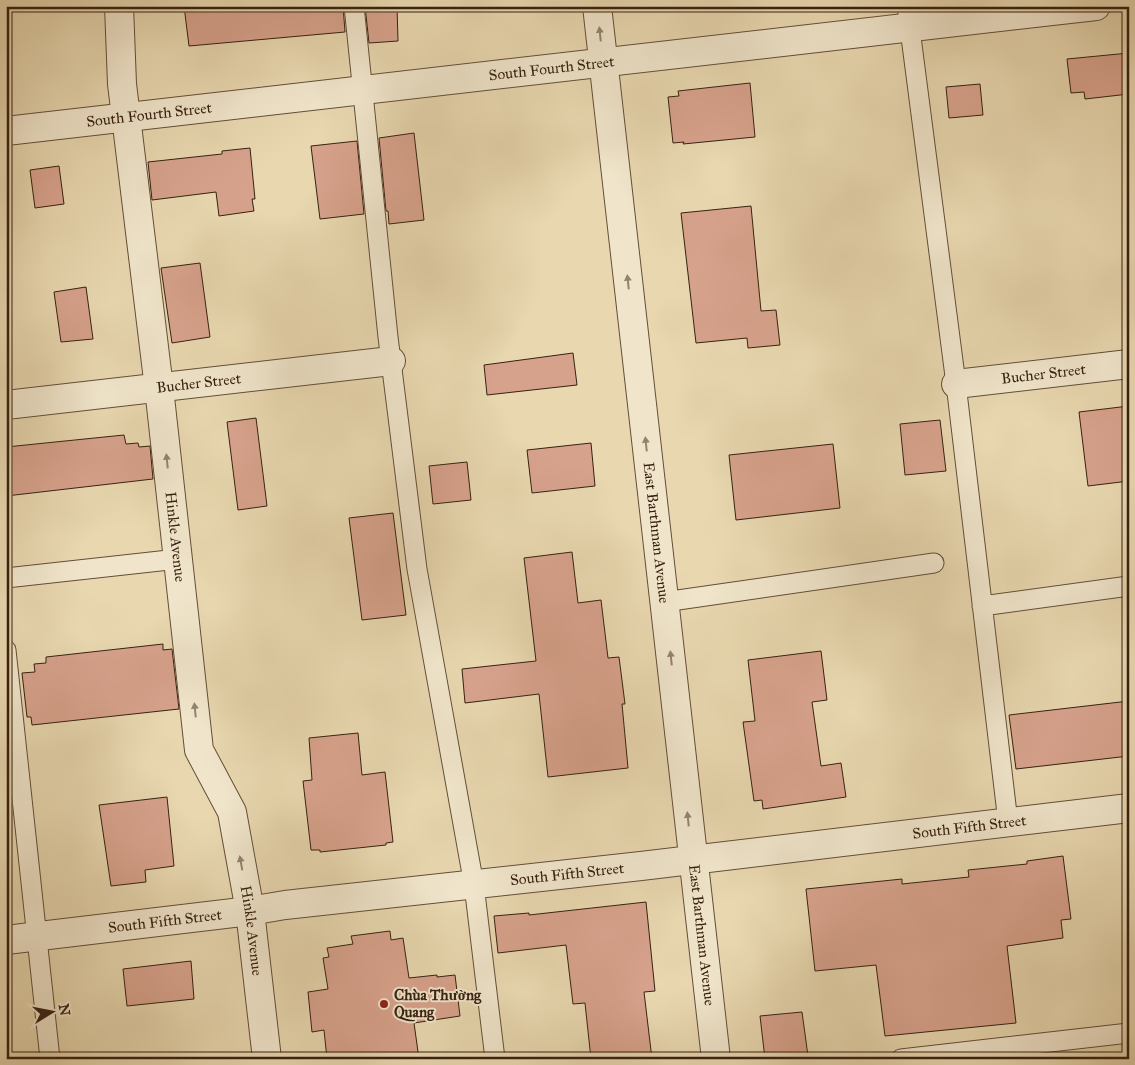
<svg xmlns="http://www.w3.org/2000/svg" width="1135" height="1065" font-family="'IM FELL Great Primer',serif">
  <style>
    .building { fill: #d7a28c; stroke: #372111 }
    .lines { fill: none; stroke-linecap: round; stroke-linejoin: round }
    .lane-casing { stroke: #634e38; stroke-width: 21 }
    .street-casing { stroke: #634e38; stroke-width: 30 }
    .lane { stroke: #f0e5cb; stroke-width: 19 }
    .street { stroke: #f0e5cb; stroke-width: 28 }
    .oneway { fill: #94836e }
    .poi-dot { fill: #8f2418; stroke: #f0e5cb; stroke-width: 2 }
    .labels { text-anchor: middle; stroke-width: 4; stroke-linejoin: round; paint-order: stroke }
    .street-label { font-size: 15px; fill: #372111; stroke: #f0e5cb }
    .poi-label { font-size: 15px; font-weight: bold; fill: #372111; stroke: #f0e5cb; text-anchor: start }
  </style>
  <rect width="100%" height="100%" fill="#e8d7af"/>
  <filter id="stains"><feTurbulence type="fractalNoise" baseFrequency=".004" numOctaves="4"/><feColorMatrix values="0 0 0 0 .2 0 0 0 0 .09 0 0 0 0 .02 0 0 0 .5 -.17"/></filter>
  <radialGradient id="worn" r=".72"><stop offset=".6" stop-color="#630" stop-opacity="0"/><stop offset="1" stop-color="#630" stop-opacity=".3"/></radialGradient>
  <!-- building -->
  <path class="building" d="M184 6H343L345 32 189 46Z
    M365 6H397L398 41 369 43Z
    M1129 53V94L1085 99 1084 92 1071 93 1067 59Z
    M750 83 755 137 683 144 684 142 673 143 668 97 679 96 678 91Z
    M980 84 983 115 949 118 946 87Z
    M414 133 424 220 389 224 388 211H386L379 138Z
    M357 141 364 214 320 219 311 146Z
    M250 148 255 199H252L254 211 219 216 216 192 152 200 148 162 222 154V151Z
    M59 166 64 204 35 208 30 170Z
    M751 206 761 311 776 310 780 345 748 348 747 338 696 343 681 213Z
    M200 263 210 337 172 343 161 268Z
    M86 287 93 339 61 342 54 292Z
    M573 353 577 385 487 395 484 365Z
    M1129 406V481L1088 486 1079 412Z
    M256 418 267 506 238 510 227 422Z
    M940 420 946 471 905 475 900 424Z
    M124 435 126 444 138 443 139 447 150 446 153 479 6 496V447Z
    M591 443 595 486 532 493 527 450Z
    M833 444 840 508 736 520 729 455Z
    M467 462 471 500 433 504 429 466Z
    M393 513 406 615 362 620 349 518Z
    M572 552 578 603 601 600 608 658 619 657 625 704H622L628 768 548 777 539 694 465 703 462 669 536 661 524 558Z
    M163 644V650L172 649 179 709 32 725 31 717H27L22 673 35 672 34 664 46 663V657Z
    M821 651 827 700 812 702 821 766 841 763 846 797 763 809 762 800 754 801 743 722 755 721 748 660Z
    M1129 701V756L1016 769 1009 715Z
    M358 733 362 775 385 772 393 842 386 843V845L320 852V850H311L303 781 312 780 309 738Z
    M167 797 174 866 145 870 146 882 111 886 99 805Z
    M1063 856 1071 919 1061 920 1063 938 1007 946 1016 1023 885 1036 876 965 815 971 806 889 902 879V884L969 877 968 870 1027 864V861Z
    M646 902 655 991 644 992 652 1059H591L585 1003 573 1004 566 945 498 953 494 916 529 913V915Z
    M390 931 391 940 403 938 409 978 437 975V977L455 975 460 1016 414 1023 419 1059H327L324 1030 312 1032 308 992 328 989 323 958 329 957 327 948 353 944 351 936Z
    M191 961 194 999 127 1006 123 969Z
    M802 1012 808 1056 785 1059H765L760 1016Z"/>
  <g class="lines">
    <!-- lane casing -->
    <g class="lane-casing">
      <path id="lane" d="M354 6 388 337 417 569 474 885 495 1059
        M907 6 956 384 1008 822
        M6 578 178 559
        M664 602 934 563
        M982 606 1129 586
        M6 650 50 1059
        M901 1059 1129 1033"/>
    </g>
    <!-- street casing -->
    <g class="street-casing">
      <g id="street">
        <path id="s1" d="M119 6 122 84 159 388 199 750 232 812 250 911 267 1059"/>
        <path id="s2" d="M597 6 716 1059"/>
        <path id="s3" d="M6 131 1096 6"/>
        <path id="s4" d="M956 384 1129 364"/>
        <path id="s5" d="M6 405 391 361"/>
        <path id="s6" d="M6 940 250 911 285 905 641 866 1129 808"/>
      </g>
    </g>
    <!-- lane -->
    <use href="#lane" class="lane"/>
    <!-- street -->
    <use href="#street" class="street"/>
  </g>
  <!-- one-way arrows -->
  <defs><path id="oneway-solid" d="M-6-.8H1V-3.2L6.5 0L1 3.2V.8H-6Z" transform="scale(1.25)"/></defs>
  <g class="oneway">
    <use href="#oneway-solid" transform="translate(600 34) rotate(-96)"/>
    <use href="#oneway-solid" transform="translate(628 282) rotate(-96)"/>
    <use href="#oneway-solid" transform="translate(646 444) rotate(-96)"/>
    <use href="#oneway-solid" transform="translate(167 461) rotate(-96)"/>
    <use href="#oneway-solid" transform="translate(671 658) rotate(-96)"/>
    <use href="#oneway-solid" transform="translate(195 710) rotate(-96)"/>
    <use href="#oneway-solid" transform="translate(688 819) rotate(-96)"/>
    <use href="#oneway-solid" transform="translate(241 863) rotate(-100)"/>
  </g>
  <!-- markers -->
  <circle class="poi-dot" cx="384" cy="1004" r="5"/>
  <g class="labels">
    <!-- street labels -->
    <g class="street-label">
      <text dy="5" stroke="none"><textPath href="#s3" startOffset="549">South Fourth Street</textPath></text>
      <text dy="5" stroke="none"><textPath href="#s3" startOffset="144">South Fourth Street</textPath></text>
      <text dy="5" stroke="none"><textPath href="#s4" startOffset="88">Bucher Street</textPath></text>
      <text dy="5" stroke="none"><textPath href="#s5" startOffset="194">Bucher Street</textPath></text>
      <text dy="5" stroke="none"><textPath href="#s2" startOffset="530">East Barthman Avenue</textPath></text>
      <text dy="5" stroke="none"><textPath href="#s1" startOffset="534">Hinkle Avenue</textPath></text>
      <text dy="5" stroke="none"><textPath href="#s6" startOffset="970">South Fifth Street</textPath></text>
      <text dy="5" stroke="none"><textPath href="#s6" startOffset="565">South Fifth Street</textPath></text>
      <text dy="5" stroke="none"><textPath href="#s6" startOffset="160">South Fifth Street</textPath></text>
      <text dy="5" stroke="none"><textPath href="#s1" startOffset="939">Hinkle Avenue</textPath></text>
      <text dy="5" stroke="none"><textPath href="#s2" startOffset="935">East Barthman Avenue</textPath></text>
    </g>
    <!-- poi labels -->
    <g class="poi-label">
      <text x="394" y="1000">Chùa Thường<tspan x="394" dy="17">Quang</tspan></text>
    </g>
  </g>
  <!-- margin -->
  <rect width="1135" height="1065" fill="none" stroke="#e8d7af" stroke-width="25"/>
  <rect x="8" y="8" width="1120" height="1050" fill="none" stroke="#372111" stroke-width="2.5"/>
  <rect x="12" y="12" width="1110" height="1040" fill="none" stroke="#372111"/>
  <!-- north arrow -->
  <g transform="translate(52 1012) rotate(80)" stroke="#f0e5cb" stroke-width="4" paint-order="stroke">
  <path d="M0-4L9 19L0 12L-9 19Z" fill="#372111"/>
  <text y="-8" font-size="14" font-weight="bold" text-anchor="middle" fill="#372111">N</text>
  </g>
  <rect width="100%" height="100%" filter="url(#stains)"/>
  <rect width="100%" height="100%" fill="url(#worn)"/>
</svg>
